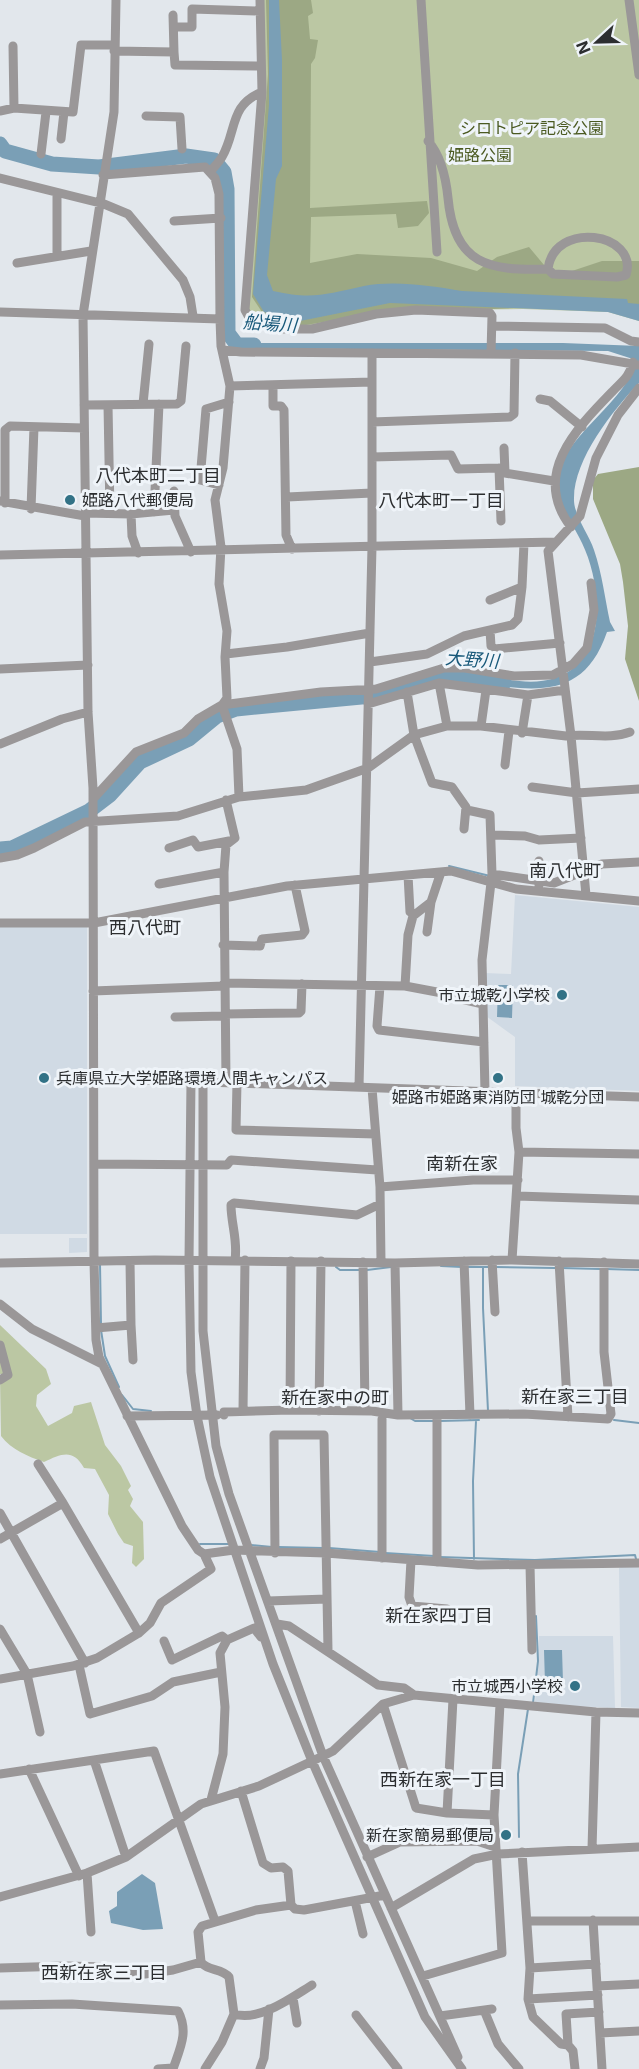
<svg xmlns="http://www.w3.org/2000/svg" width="639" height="2069" font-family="Inter,'Noto Sans JP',sans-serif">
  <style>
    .built { fill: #d0dae4 }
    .green { fill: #bbc7a3 }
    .forest { fill: #9ca884 }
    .water { fill: #7a9fb6 }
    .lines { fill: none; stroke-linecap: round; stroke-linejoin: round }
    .stream { stroke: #7a9fb6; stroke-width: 2 }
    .river { stroke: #7a9fb6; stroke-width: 15 }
    .minor { stroke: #9a9798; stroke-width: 9 }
    .poi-dot { fill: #327286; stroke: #eff4f9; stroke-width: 2 }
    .labels { text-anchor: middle; stroke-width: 6; stroke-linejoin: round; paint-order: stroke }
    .park-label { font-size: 16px; fill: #4b5a21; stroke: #eff4f9 }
    .poi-label { font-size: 16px; fill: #2c2e30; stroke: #eff4f9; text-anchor: end }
    .water-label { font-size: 18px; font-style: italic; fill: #19597a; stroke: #eff4f9 }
    .neighbourhood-label { font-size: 18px; fill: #2c2e30; stroke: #eff4f9 }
  </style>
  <rect width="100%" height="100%" fill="#e2e7ec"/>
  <!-- built -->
  <path class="built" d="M515 895 639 907V1091L515 1086V1037L486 1016 484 973 511 974Z
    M0 925H87V1234H0Z
    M69 1238H87V1252L69 1253Z
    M624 1566 639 1567V1708L621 1707 619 1568Z
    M539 1636H613L615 1708 535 1704Z"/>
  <!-- green -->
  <path class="green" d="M263 0H639V321L608 312 523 309 427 310 305 327 252 317 246 307Z
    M0 1325 46 1369 51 1384 37 1395 36 1406 48 1426 72 1413 74 1406 91 1402 105 1445 121 1466 131 1486 128 1490 133 1499 130 1506 143 1522 144 1559 136 1567 132 1563 133 1546 124 1543 118 1534 108 1514 109 1495 95 1469 84 1468C73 1448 61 1454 44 1462 27 1456 12 1450 1 1436L0 1377 4 1374H0Z"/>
  <!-- forest -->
  <path class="forest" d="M266 0H311L313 13 308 16 310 39 318 40 315 58 311 64 310 208 427 201 429 213 418 226 398 228 396 214 311 217 310 263 357 254 431 258 477 271 497 257 529 247 554 277 602 261H639V307L578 305 365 315 300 326 270 324 252 297 268 74Z
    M639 467V701L625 659 628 626 623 582 620 564 593 499V480L598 474Z"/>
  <!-- water -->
  <path class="water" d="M269 0H279L282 60V166L276 179 267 275 273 291C313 300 326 294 364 286 395 280 432 286 462 291L627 299 628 303 639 304V321L608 312 390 303 300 321 286 320 264 312 253 294 269 105Z
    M227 343H563L639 346V383C613 410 574 459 574 498 573 515 589 534 594 550 602 573 605 599 610 622L615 631 607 632C585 696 541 692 485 684L483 676C506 679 532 686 555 678 609 661 602 584 582 543 570 518 554 501 560 471 566 435 630 398 636 360L608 351 238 348Z
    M498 985H513L512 1018 497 1017Z
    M544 1650H562L563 1682 545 1683Z
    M142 1874 155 1883 163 1929 143 1930 111 1923 109 1911 117 1906V1892Z"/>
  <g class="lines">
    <!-- stream -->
    <path class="stream" d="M449 866 490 876
      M100 1264 101 1324
      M441 1266 462 1267
      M336 1267 340 1270H362
      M468 1267H489
      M483 1267V1308L488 1411
      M495 1267 555 1268
      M561 1268 600 1269
      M606 1269 639 1270
      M367 1270 391 1267
      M101 1330 105 1356 119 1387
      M122 1395 133 1409 151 1411
      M410 1418 415 1421H434
      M614 1420 639 1423
      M440 1421 479 1420
      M200 1544H230
      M251 1545 272 1547
      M278 1547 323 1548
      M329 1548 380 1552
      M385 1553 434 1556
      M439 1557 535 1560 635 1555 636 1559
      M474 1559 473 1481 476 1421
      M533 1703 538 1661 536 1616
      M519 1837 518 1774 528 1709"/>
    <!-- river -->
    <path class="river" d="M0 144 5 151 52 164 99 167 186 156 214 160 224 172 227 189 228 333 237 345H254
      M0 849 12 848 89 811 110 795 140 762 189 739 217 716 236 709 372 696 438 676 453 675 504 683"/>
    <!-- minor -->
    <path class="minor" d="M116 0 114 112 83 315 88 712 93 788 94 1261 96 1340 99 1357 182 1526 198 1550 204 1554 234 1550 326 1553 478 1565 639 1563
      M260 0 262 92 245 310 250 319 284 329H312L376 314 416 310 490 313 492 316 491 353
      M421 0 437 252
      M629 0 639 75
      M173 15 174 52
      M174 27H192V9L260 11
      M13 46 14 108
      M114 51 174 52 175 65 261 66
      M0 111 14 108 73 112 81 45H114
      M146 116 180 117 182 149
      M61 139 64 112
      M428 141C441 156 446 178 448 198 454 265 489 271 548 269L553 274 617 277 626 275C639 232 554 220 548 269
      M41 154 46 112
      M210 172C214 167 219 162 222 157 237 131 229 105 262 92
      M103 175 205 167 215 178 219 194 220 319
      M0 178 104 204 128 214 183 280 190 297 193 316
      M174 221 221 218
      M57 255V193
      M17 263 91 251
      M0 312 220 319 221 346 230 386 223 468 215 500 221 547 219 584 227 631 225 657 227 698 222 705 237 749 239 797
      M492 326 605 328 631 341 639 342
      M223 350 241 352 581 355 639 365
      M273 385V406H281L284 410 286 535 292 549
      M230 386 372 382
      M540 399 550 401 582 427
      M143 404 149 344
      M84 405 177 404 181 401 186 346
      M108 405 110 513
      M372 422 510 417 514 414 515 353
      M504 448 505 473
      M372 457 451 455 458 469 499 468 505 473 554 481
      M499 468 501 521
      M219 485 200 480 206 409 229 402
      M174 491 175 516 191 552
      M287 497 372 493
      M0 501 85 516
      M5 503V430L10 426 84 428
      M31 509 34 427
      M154 512 159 404
      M85 513 131 514 174 510
      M131 514 132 536 138 553
      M571 527C531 475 575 430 612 392 622 381 629 378 633 362
      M0 555 556 542
      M490 600 522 587
      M490 630 491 646 494 649 560 643
      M226 654 287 647 370 633
      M370 662 427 654 464 636 512 625 518 619 522 587 524 543
      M0 669 88 665
      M439 683 447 726
      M407 692 414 735 432 783 452 787 466 807 464 829
      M368 704 439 683 528 695 565 690
      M481 726 486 690
      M522 733 528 695
      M0 744 62 719 88 712
      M505 765 509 731
      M532 787 577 793 639 789
      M93 799 136 752 184 733 198 719 222 705 321 692 376 689 444 668H465L514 676 553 675 573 664 587 648 594 610 591 583
      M226 800 235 838 226 845 224 872 226 1082
      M467 810 490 815 492 874 482 960 485 1092
      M491 835 525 836 539 840 581 838
      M169 848 193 840 198 847 229 841
      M0 858 17 855 34 848 85 822 178 816 239 797 306 790 368 768 414 735 447 726H481L566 736C588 733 609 740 630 732
      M492 874 554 883 602 864 639 862
      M408 875 410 912
      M159 884 224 872
      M539 885V861
      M586 895 571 736 548 551 580 516 596 458 618 415 639 388
      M0 923H94L287 886 451 871 516 889 639 901
      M427 932 431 902
      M223 945 260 946 262 939 302 935 305 931 295 885
      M224 983 405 986 458 996 461 999 483 1004
      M380 986 377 1026 379 1030 484 1042
      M405 986 408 935 413 916 431 902 441 872
      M93 991 224 986
      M225 1014 299 1013 301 1011 302 984
      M175 1017 225 1016
      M93 1078 639 1097
      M191 1081 189 1261 191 1372 197 1416 210 1477 273 1664 312 1761 425 2017 462 2069
      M203 1081V1331L216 1446 229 1494 323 1756 458 2057
      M237 1082 236 1130 375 1134
      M359 1087 372 547V353
      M372 1088 380 1187 381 1262
      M519 1152 639 1154
      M94 1164 227 1165 231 1160 377 1170
      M380 1187 473 1180H518
      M517 1196 639 1200
      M235 1260C238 1240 231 1224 231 1205L234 1203 357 1215 380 1204
      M492 1260 495 1312
      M512 1260 519 1152 516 1128V1093
      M464 1261 470 1415
      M559 1261 568 1417
      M363 1262 365 1411
      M0 1263 155 1260 395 1263 512 1260 639 1264
      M395 1263 398 1415
      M0 1304 32 1329 102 1364
      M131 1325 133 1360
      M96 1328 131 1325 130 1261
      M0 1345 8 1375 0 1380
      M290 1410 291 1261
      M243 1411 245 1260
      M319 1411 321 1261
      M224 1415V1412L290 1410 372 1411 398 1415 524 1414 608 1419 611 1414 604 1352V1262
      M127 1416 217 1415
      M38 1464 63 1503
      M0 1513 85 1663
      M0 1539 63 1503 139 1633
      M275 1553 274 1435H324L328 1650
      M382 1558V1419
      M411 1560 409 1597 412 1606 447 1609
      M437 1562V1415
      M530 1565 532 1650
      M268 1601 327 1599
      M277 1624 289 1626 378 1685 404 1688 414 1695
      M0 1629 27 1674 40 1732
      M164 1641 172 1660 222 1636 227 1640
      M79 1665 90 1714 152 1696 173 1682 221 1672
      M0 1679 73 1666 97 1658 139 1633 150 1623 161 1603 211 1569 204 1554
      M383 1704 416 1808 447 1813 494 1815
      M94 1760 126 1857
      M29 1769 79 1876
      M0 1774 154 1751 215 1921
      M241 1791 263 1863 271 1868 283 1867 288 1871 291 1905
      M211 1800 223 1754 225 1707 220 1653 227 1640 254 1628 261 1637
      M447 1813 453 1699
      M592 1849 596 1712
      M522 1852 530 1968 528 1999 533 2017 561 2044 568 2045
      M367 1857 400 1842 477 1841 495 1847
      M87 1873 91 1932
      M0 1897 87 1873 126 1857 201 1804 259 1786 323 1756 333 1751 383 1704 414 1695 596 1712 639 1713
      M355 1901 363 1934
      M391 1908 474 1859 498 1854 639 1847
      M593 1920 602 2069
      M527 1921H639
      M0 1968 66 1966 105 1967 145 1974 173 1970 201 1962
      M530 1968 596 1964
      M423 1976 502 1953 494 1815 500 1704
      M597 1986 639 1984
      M293 1998 297 2023
      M528 1999 598 1995
      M0 2005 72 2004 178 2011C189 2032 180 2048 173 2069
      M484 2010 498 2044 519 2069
      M234 2014C259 2022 291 1998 312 1985
      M356 2015 398 2069
      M440 2016 492 2009
      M600 2033 639 2031
      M158 2069 173 2068
      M205 2069 222 2042 234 2014 229 1977C222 1968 207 1971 201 1962L198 1932 202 1926 256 1910 291 1905 295 1909 304 1910 385 1895
      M260 2069 264 2058 269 2009
      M575 2069 573 2051 568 2045 566 2014 599 2012"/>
  </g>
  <!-- markers -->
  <g class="poi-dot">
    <circle cx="70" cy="500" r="6"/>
    <circle cx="562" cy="995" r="6"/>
    <circle cx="44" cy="1078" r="6"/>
    <circle cx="498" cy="1078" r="6"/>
    <circle cx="575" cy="1686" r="6"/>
    <circle cx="506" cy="1835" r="6"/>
  </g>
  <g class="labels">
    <!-- park labels -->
    <g class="park-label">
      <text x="532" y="134">シロトピア記念公園</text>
      <text x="480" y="161">姫路公園</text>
    </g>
    <!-- poi labels -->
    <g class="poi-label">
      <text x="82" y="506" text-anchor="start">姫路八代郵便局</text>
      <text x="550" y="1001">市立城乾小学校</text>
      <text x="56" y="1084" text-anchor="start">兵庫県立大学姫路環境人間キャンパス</text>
      <text x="498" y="1103" text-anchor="middle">姫路市姫路東消防団 城乾分団</text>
      <text x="563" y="1692">市立城西小学校</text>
      <text x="494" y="1841">新在家簡易郵便局</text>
    </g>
    <!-- water labels -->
    <g class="water-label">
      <text transform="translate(270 324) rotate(4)" y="6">船場川</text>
      <text transform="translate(472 660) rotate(4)" y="6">大野川</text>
    </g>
    <!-- neighbourhood labels -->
    <g class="neighbourhood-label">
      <text x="158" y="482">八代本町二丁目</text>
      <text x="441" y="507">八代本町一丁目</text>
      <text x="565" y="877">南八代町</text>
      <text x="145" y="934">西八代町</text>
      <text x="462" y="1170">南新在家</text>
      <text x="575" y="1403">新在家三丁目</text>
      <text x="335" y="1404">新在家中の町</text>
      <text x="439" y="1622">新在家四丁目</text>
      <text x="443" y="1786">西新在家一丁目</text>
      <text x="104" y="1979">西新在家三丁目</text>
    </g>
  </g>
  <!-- north arrow -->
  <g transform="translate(597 42) rotate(248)" stroke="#eff4f9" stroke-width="4.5" paint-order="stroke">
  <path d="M0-4.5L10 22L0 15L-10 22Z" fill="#2c2e30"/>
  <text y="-9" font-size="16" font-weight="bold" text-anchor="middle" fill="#2c2e30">N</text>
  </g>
</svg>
